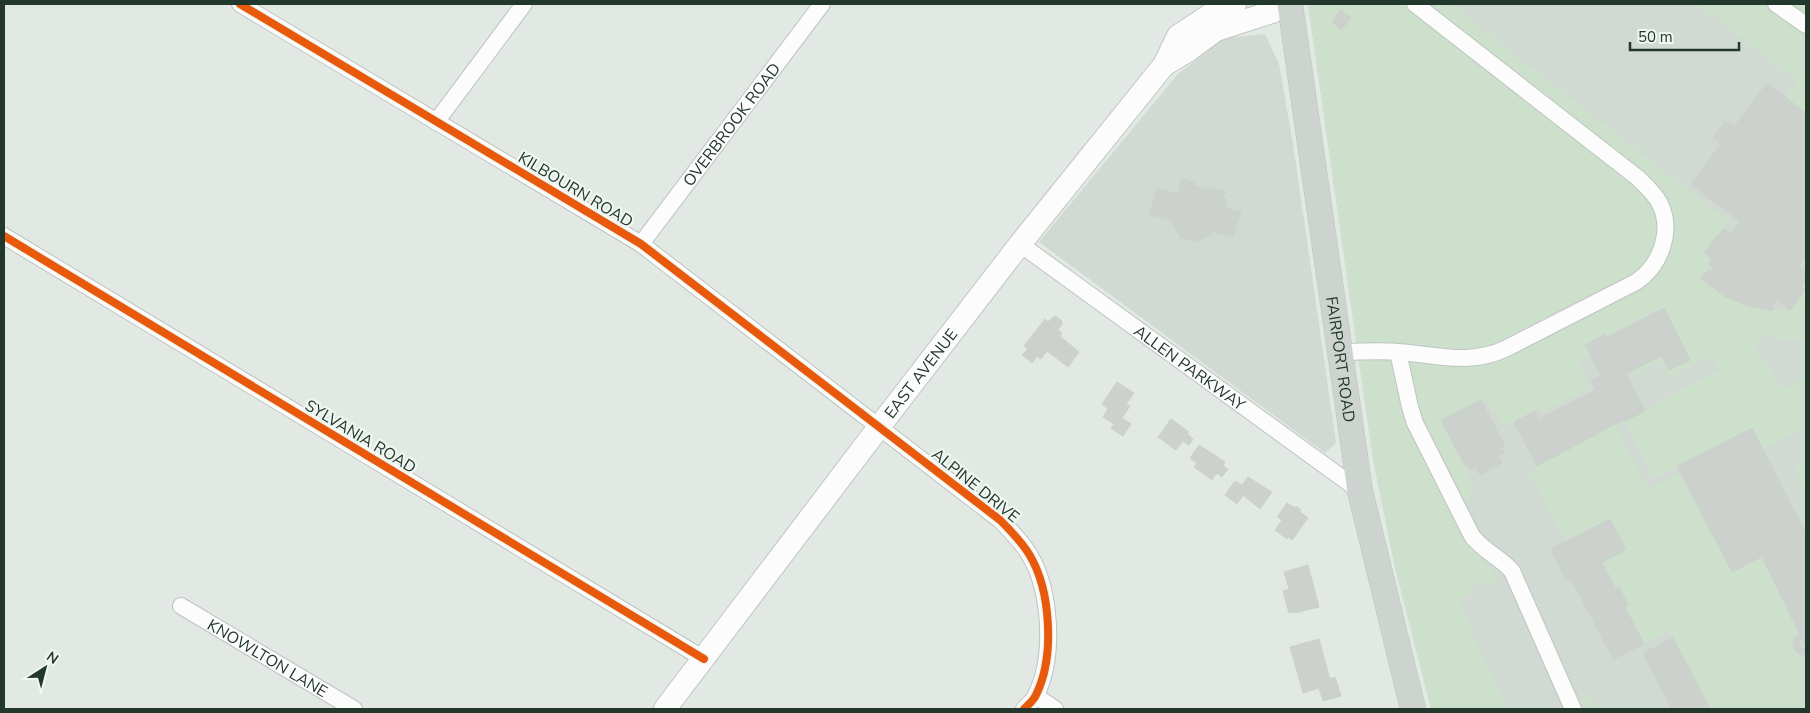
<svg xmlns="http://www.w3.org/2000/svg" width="1810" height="713" font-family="'Nunito Sans',sans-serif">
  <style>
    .built { fill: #d0d9d2 }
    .green { fill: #cce0cc }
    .building { fill: #ccd1ce; stroke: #cbd1cc }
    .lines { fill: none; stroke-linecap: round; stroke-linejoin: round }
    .street-casing { stroke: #bfc4c0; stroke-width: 18 }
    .secondary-casing { stroke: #c0c6c2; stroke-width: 24 }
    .primary-casing { stroke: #bcc4bf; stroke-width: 26 }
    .street { stroke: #fbfcfb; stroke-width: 16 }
    .secondary { stroke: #fbfcfb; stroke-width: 22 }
    .primary { stroke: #cdd4d0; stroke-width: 25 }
    .cycleway-casing { stroke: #f0f6f1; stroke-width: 11 }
    .cycleway { stroke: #e8590c; stroke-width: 8 }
    .labels { text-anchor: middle; stroke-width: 4.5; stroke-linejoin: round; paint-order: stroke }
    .street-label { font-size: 16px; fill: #22382c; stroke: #f0f6f1 }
  </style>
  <rect width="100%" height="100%" fill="#e2e8e3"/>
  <!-- built -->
  <path class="built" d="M1308 4H1806V709H1431L1395 567 1373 459Z
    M1265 34 1279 64 1293 144 1336 443 1325 453 1039 242 1178 74 1225 38Z"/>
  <!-- green -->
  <path class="green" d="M1308 4H1450L1729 222 1705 253 1712 259 1708 264 1713 268 1710 272 1707 270 1700 278C1728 301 1754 313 1790 310L1806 289V334C1791 345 1780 340 1764 335L1754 349 1771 368 1776 384 1788 388 1806 375V436L1800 430 1764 449 1752 428 1654 478 1624 422 1720 369 1713 356 1671 376 1667 374 1660 361 1628 377 1626 374 1661 356 1669 370 1689 360 1664 308 1607 337 1606 335 1585 345 1590 355 1577 362 1590 386 1541 412 1539 409 1504 427 1496 411 1493 413 1486 399 1441 420 1465 466 1467 465 1470 470 1468 479 1472 488 1468 501 1452 510C1460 526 1466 544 1480 556L1479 558 1493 569 1499 582 1487 586 1484 581 1470 587 1471 593 1458 600 1507 709H1431L1395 567 1373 459Z
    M1698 4H1806V113L1785 97 1797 81Z
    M1617 423 1619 434 1649 489 1680 473 1732 572 1762 557 1799 634 1794 635 1791 646C1795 653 1799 656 1806 658V709H1710L1673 638 1668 631 1644 644 1625 607 1628 605 1619 588 1616 589 1602 562 1626 550 1610 519 1565 542 1534 482 1526 475 1537 466 1557 455V454Z
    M1806 461V523C1800 510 1806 504 1804 491 1802 483 1798 475 1795 468Z
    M1586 693 1591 695 1595 704 1601 709H1584L1580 702 1582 698Z"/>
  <!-- building -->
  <path class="building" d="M1340 10 1351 18 1341 30 1332 22Z
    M1767 83 1806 113V132L1805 134 1802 131 1746 206 1749 209 1746 212 1760 222 1753 231 1691 184 1721 144 1713 138 1719 130 1725 121 1734 127Z
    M1802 131 1805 134 1806 132V257L1746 212 1749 209 1746 206Z
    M1182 179 1195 183 1194 185 1211 190 1212 188 1225 191 1223 198 1226 199 1224 207 1241 212 1233 237 1212 231 1211 235 1196 242 1180 237 1172 223 1173 221 1150 215 1157 188 1178 194Z
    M1740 222 1753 231 1760 222 1806 257 1799 266 1806 272V280L1801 287 1805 290 1790 310 1776 299 1772 311 1743 304 1724 296 1700 278 1708 270 1710 272 1713 268 1708 264 1712 259 1704 253 1724 228 1731 234Z
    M1664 308 1690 360 1669 370 1661 356 1626 374 1645 411 1624 422 1623 420 1537 466 1514 422 1535 411 1539 419 1596 390 1591 380 1601 375 1585 345 1606 334 1607 337Z
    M1056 316 1062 321V324L1058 330 1062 333 1060 336 1079 352 1068 367 1047 351 1041 359 1037 356 1032 363 1022 355 1028 349 1024 346 1045 319 1048 322 1053 317Z
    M1117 382 1134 393 1126 404 1130 406 1122 418 1131 424 1123 436 1111 428 1114 424 1103 417 1108 409 1102 404Z
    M1481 400 1505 446 1502 448 1504 453 1498 456 1502 463 1480 475 1476 467 1470 470 1467 465 1465 466 1441 420Z
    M1171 419 1189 432 1187 434 1193 439 1189 445 1183 441 1176 450 1158 437Z
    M1752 428 1806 534 1732 572 1677 466Z
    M1199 445 1225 462 1223 466 1228 469 1222 477 1217 473 1212 480 1194 467 1197 463 1190 458Z
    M1248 477 1272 492 1260 509 1243 495 1237 504 1225 495 1235 481 1242 485Z
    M1287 503 1295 508 1296 506 1301 510 1300 512 1308 518 1292 540 1288 537 1287 539 1275 530 1282 520 1277 517Z
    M1610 519 1626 550 1602 562 1616 589 1619 587 1628 605 1625 607 1644 644 1613 659 1571 578 1566 580 1551 549Z
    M1805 535 1806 536V554L1798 539Z
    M1798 539 1806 554V648L1801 638 1798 643 1801 648 1806 649V654L1804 655 1796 652 1793 646 1795 637 1800 635 1762 557Z
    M1308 565 1319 607 1295 613V612L1289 613 1283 591 1289 589 1284 572Z
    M1673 638 1705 699 1710 709H1672L1643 653Z
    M1319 639 1330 679 1335 677 1341 696 1323 701 1319 688 1303 693 1290 647Z"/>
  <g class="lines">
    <!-- street casing -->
    <g class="street-casing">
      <g id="street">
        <path d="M240 4 641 244 1000 520C1010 530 1021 541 1029 554 1051 590 1055 657 1036 695 1034 700 1028 705 1024 709"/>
        <path d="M1776 4 1806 25"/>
        <path d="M436 122 524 4"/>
        <path d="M4 236 704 659"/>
        <path id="s1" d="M641 244 822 4"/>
        <path id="s2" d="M1020 244 1360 491"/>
        <path d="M1341 352C1360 352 1380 350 1399 352 1438 355 1470 366 1507 348L1636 282C1661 265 1674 230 1659 202 1654 193 1645 185 1638 178L1415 4"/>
        <path d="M1398 352 1410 407 1415 423 1472 536C1483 551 1500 557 1512 571L1573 709"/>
        <path id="s3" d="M181 606 354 709"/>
        <path d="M1036 696 1055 709"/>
      </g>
    </g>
    <!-- secondary casing -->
    <g class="secondary-casing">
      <g id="secondary">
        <path d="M1164 65 1189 50 1216 30 1272 12 1283 4"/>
        <path id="s4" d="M665 709 879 427 1020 244 1164 65 1178 36 1219 9 1235 4"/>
      </g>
    </g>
    <!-- primary casing -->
    <g class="primary-casing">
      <g id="primary">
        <path id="s5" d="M1290 4 1360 491 1413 709"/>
      </g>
    </g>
    <!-- street -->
    <use href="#street" class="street"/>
    <!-- secondary -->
    <use href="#secondary" class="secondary"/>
    <!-- primary -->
    <use href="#primary" class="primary"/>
    <!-- cycleway casing -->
    <g class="cycleway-casing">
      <path id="cycleway" d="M240 4 641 244 1000 520C1010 530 1021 541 1029 554 1051 590 1055 657 1036 695 1034 700 1028 705 1024 709
        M4 236 704 659"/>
    </g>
    <!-- cycleway -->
    <use href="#cycleway" class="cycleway"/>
  </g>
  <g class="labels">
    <!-- street labels -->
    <g class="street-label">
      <text dy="6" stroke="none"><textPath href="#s1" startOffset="150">OVERBROOK ROAD</textPath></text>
      <text transform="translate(576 189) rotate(31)" y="6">KILBOURN ROAD</text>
      <text dy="6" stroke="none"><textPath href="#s5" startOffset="359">FAIRPORT ROAD</textPath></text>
      <text dy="6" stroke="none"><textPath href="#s2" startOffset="210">ALLEN PARKWAY</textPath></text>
      <text dy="6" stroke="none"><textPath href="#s4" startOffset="422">EAST AVENUE</textPath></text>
      <text transform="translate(361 436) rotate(31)" y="6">SYLVANIA ROAD</text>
      <text transform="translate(976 485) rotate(39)" y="6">ALPINE DRIVE</text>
      <text dy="6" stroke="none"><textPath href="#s3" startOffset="101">KNOWLTON LANE</textPath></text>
    </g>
  </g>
  <!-- border -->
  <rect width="1810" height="713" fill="none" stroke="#22382c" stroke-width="10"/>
  <!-- north arrow -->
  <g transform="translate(45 668) rotate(36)" stroke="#f0f6f1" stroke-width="4" paint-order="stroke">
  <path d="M0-4L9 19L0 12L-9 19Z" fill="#22382c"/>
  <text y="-8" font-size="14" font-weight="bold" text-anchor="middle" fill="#22382c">N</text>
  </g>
  <!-- scale -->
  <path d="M1630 42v8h109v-8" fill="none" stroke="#22382c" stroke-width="2.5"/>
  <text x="1638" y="42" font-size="15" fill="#22382c" stroke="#f0f6f1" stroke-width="4" paint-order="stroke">50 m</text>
</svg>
